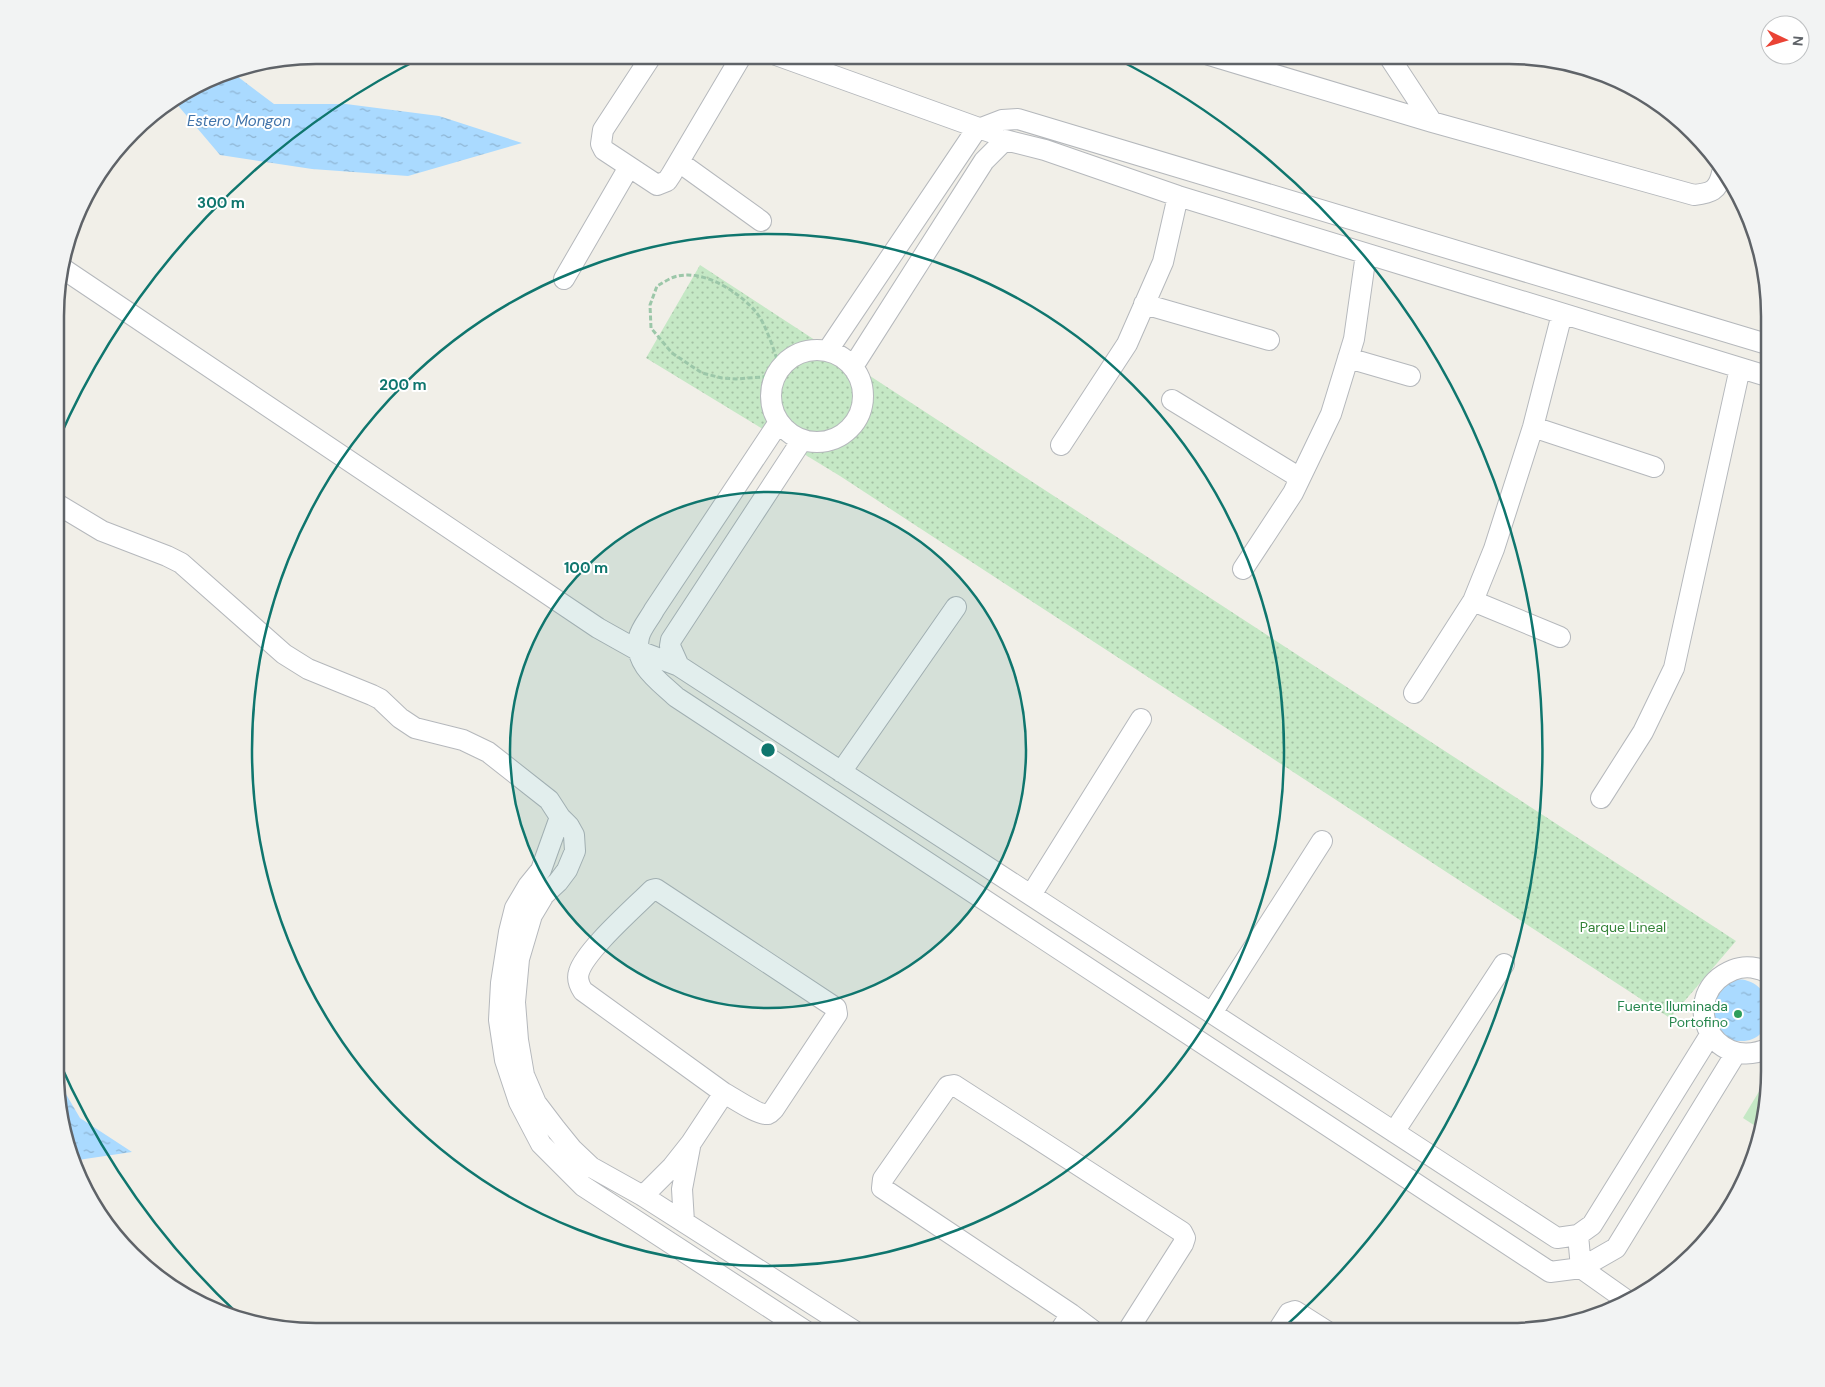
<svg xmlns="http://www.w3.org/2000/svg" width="1825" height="1387" font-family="'DM Sans',sans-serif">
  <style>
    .grass { fill: url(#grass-dots) }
    .garden { fill: #c5e8c5 }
    .water { fill: url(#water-ripples) }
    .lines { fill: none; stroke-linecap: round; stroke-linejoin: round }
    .minor-casing { stroke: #b5b8bc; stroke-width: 22 }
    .path { stroke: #9cc7a9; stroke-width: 3; stroke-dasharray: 5 2.5; stroke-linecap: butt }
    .minor { stroke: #fff; stroke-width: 20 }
    .ring { fill: none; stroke: #0f766e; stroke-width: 2.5 }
    .leisure-dot { fill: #2e9e5b; stroke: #fff; stroke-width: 2 }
    .labels { text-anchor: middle; stroke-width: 4; stroke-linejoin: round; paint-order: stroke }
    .park-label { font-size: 14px; fill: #348238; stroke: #fff }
    .leisure-label { font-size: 14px; fill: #27864d; stroke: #fff; text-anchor: end }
    .water-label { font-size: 15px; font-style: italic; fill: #4174aa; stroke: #fff }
    .rim { fill: none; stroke: #5f6368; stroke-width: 2.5 }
    .centre { fill: #0f766e; stroke: #fff; stroke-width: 2.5 }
    .ring-label { font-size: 15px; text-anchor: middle; font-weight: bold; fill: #0f766e; stroke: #fff; stroke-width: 4; stroke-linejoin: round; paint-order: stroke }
  </style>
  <defs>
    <pattern id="grass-dots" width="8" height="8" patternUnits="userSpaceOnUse" patternTransform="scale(1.25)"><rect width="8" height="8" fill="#c5e8c5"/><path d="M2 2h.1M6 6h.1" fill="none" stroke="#a3c0a4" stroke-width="1.8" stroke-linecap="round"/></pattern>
    <pattern id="water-ripples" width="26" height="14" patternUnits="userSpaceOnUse" patternTransform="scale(1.25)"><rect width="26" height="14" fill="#aadaff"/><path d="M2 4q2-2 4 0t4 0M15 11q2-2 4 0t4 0" fill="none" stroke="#8eb4d2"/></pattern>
  </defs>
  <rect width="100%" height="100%" fill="#f1efe8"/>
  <!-- grass -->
  <path class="grass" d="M700 265 1736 941 1670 1018 840 476 646 358Z"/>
  <!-- garden -->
  <path class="garden" d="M1769 1075V1089L1760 1129 1743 1118Z"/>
  <!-- water -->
  <path class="water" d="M229 70 274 104H346L439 116 522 143 408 176 312 169 220 155 175 102Z
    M1729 980C1734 980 1740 979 1745 980 1781 989 1775 1044 1739 1041 1736 1041 1731 1041 1727 1040 1723 1038 1718 1034 1715 1031L1709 1001Z
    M56 1077 80 1118 132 1152 78 1160 76 1166 56 1089Z"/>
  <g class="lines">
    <!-- minor casing -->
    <g class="minor-casing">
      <path id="minor" d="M652 55 603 130 601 144 604 150 657 185 667 181 671 175 742 55
        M776 55 990 132
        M1209 55 1432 122 1694 195C1711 193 1718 191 1722 173
        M1388 55 1432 122
        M679 162 761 221
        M62 268 598 628 639 651 679 666
        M564 279 629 167
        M1144 304 1269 340
        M771 396a46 46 0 1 1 92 0a46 46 0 1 1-92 0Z
        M828 350 976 130 1002 120 1018 119 1770 345
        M1348 358 1410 376
        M854 365 984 161 1005 140 1045 150 1178 196 1770 377
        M1172 400 1300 478
        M779 422 654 610C650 618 641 628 639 637 633 664 659 681 676 697L1550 1272 1581 1268 1616 1248 1736 1053
        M1533 427 1654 467
        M802 440 671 640 670 646 679 666 1557 1238 1578 1235 1592 1225 1710 1035
        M1061 445 1127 344 1163 262 1178 196
        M57 504 102 531 167 556 181 563 284 654 308 669 372 695 380 699 400 718 415 728 463 740 488 752 549 800 560 817 569 826 574 835 575 851 567 870 558 882 544 895 532 915 519 959 515 1002 518 1040 524 1075 536 1103 555 1128 572 1149 591 1167 643 1196 856 1332
        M1243 569 1293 493 1331 414 1354 339 1366 254
        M1473 601 1560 637
        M1414 693 1473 601 1494 549 1533 427 1562 314
        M841 772 956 607
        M1601 798 1643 732 1674 668 1740 368
        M560 817 541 870 528 886 515 908 509 932 501 983 499 1020 505 1060 519 1102 541 1144 583 1186 807 1332
        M656 889 836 1008 837 1014 835 1017 774 1109C772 1111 771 1113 768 1114 759 1116 732 1097 724 1093L583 991C579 985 577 978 579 972 585 951 634 908 652 890Z
        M1031 895 1141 719
        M1212 1013 1322 841
        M1769 1048C1710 1075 1676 993 1733 970 1745 965 1759 967 1770 974
        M1394 1132 1504 964
        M643 1196 672 1167 691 1143 724 1093
        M684 1222 682 1189 690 1147
        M1578 1235 1581 1268 1629 1302
        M1059 1332 1071 1314
        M1095 1332 1071 1314 882 1188 883 1179 948 1086 954 1085 1182 1232 1185 1238 1183 1244 1127 1332
        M1277 1332 1289 1313 1295 1311 1328 1332"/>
    </g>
    <!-- path -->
    <path class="path" d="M775 376 736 379 722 378 702 373 672 353 651 328 650 305 657 286C663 283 671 277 678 276 705 270 739 292 756 312 766 324 775 353 780 369"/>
    <!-- minor -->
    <use href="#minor" class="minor"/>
  </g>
  <!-- distance rings -->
  <circle cx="768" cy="750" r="258" fill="#0f766e" fill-opacity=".12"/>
  <g class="ring">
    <circle cx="768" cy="750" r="258"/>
    <circle cx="768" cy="750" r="516"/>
    <path d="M240 1316A774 774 0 0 1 58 1059M58 441A774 774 0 0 1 423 57M1113 57A774 774 0 0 1 1281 1330"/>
  </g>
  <!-- markers -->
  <circle class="leisure-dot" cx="1738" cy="1014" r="5"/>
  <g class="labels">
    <!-- park labels -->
    <g class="park-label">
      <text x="1623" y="932">Parque Lineal</text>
    </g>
    <!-- leisure labels -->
    <g class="leisure-label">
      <text x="1728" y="1011">Fuente Iluminada<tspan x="1728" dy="16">Portofino</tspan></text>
    </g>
    <!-- water labels -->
    <g class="water-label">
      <text x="239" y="126">Estero Mongon</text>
    </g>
  </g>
  <!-- crop -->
  <path d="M0 0H1825V1387H0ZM316 64H1509A252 252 0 0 1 1761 316V1071A252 252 0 0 1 1509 1323H316A252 252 0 0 1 64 1071V316A252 252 0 0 1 316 64Z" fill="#f2f3f3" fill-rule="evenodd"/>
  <path class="rim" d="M316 64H1509A252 252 0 0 1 1761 316V1071A252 252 0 0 1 1509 1323H316A252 252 0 0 1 64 1071V316A252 252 0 0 1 316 64Z"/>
  <circle cx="768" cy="750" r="8" class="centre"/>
  <g class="ring-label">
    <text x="221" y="208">300 m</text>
    <text x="403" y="390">200 m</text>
    <text x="586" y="573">100 m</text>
  </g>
  <!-- north arrow -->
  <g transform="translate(1785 40) rotate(95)"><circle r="24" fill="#ffffff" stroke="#bfc1c3"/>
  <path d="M0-4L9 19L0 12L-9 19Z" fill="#ea4335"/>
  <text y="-8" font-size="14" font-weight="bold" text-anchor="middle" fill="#5f6368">N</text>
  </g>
</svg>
